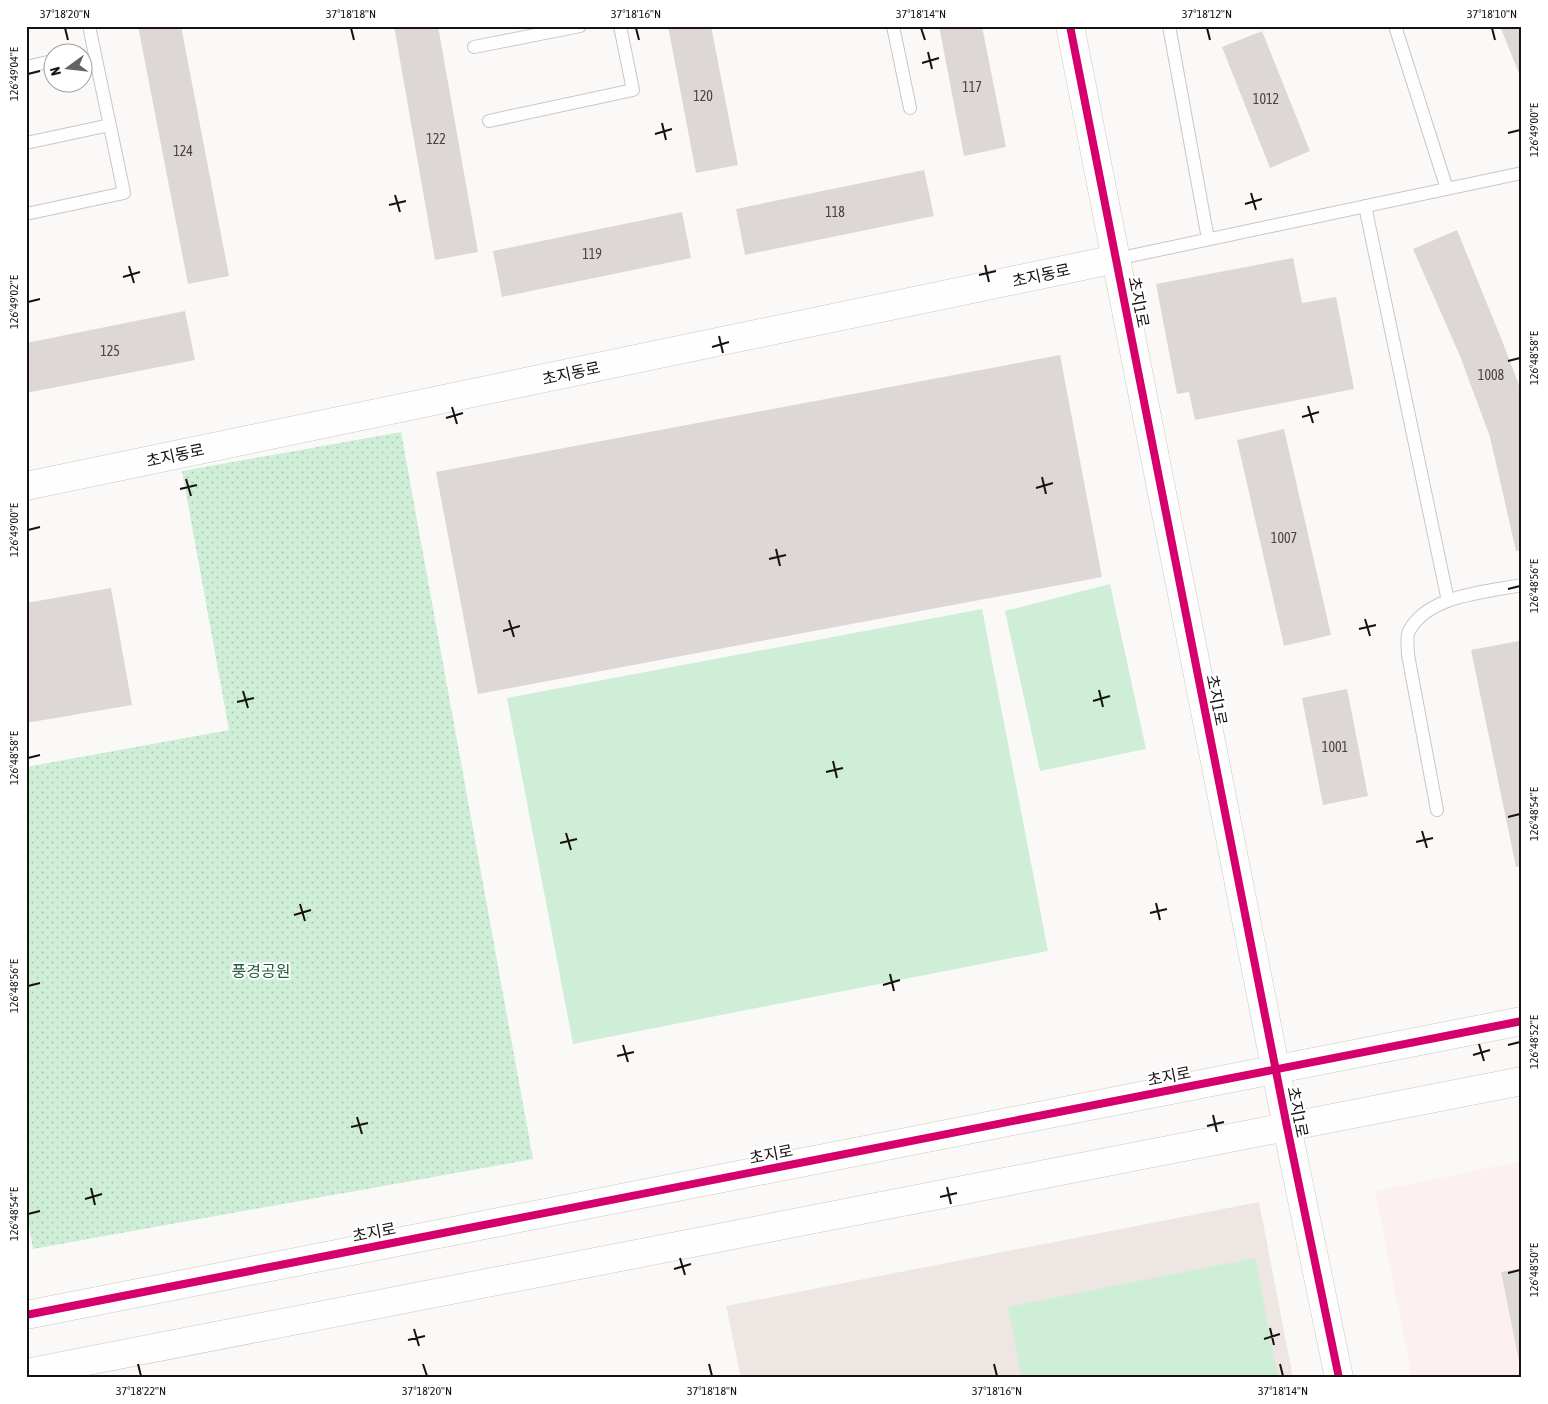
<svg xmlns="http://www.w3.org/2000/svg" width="1548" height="1404" font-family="'Asap Condensed','Noto Sans KR',sans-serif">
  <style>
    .commercial { fill: #fdf0f3 }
    .built { fill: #ede6e2 }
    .grass { fill: #ceeed8 }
    .park { fill: url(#park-dots) }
    .building { fill: #ddd8d5 }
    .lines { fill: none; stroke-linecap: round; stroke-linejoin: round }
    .lane-casing { stroke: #cbc6c4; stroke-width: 14 }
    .secondary-casing { stroke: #cbc6c4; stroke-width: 29 }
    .lane { stroke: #fefefe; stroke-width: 12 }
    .secondary { stroke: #fefefe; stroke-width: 28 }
    .cycleway-casing { stroke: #fff; stroke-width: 11 }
    .cycleway { stroke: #d6006c; stroke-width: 8 }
    .ticks { fill: none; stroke: #18120f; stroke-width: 2 }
    .labels { text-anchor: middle; stroke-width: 4; stroke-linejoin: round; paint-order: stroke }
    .number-label { font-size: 14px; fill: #494440 }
    .street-label { font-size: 16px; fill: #18120f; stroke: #fff }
    .park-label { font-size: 16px; fill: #235d3d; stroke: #fff }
    .neatline { fill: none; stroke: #18120f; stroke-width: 2 }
    .ticks-label { font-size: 12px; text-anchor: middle; fill: #18120f }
  </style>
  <defs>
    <pattern id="park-dots" width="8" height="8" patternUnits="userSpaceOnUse" patternTransform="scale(1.25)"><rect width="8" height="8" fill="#ceeed8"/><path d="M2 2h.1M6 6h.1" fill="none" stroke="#b0cbb8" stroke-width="1.8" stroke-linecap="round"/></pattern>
  </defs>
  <rect width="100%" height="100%" fill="#fbf9f7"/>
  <!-- commercial -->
  <path class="commercial" d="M1522 1161V1378H1412L1375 1191Z"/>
  <!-- built -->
  <path class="built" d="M1259 1202 1293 1378H741L726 1306Z"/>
  <!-- grass -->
  <path class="grass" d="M1110 584 1146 749 1040 771 1005 611Z
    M982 609 1048 951 573 1044 507 698Z
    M1255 1258 1278 1378H1022L1008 1307Z"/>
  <!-- park -->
  <path class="park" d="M401 432 533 1159 33 1249 26 1210V767L229 730 182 471Z"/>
  <!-- building -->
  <path class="building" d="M138 26H181L229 276 188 284Z
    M394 26H438L478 252 435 260Z
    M668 26H711L738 165 696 173Z
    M939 26H982L1006 147 964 156Z
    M1500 26H1522V81Z
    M1262 31 1310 151 1270 168 1222 47Z
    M924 170 934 216 745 255 736 209Z
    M682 212 691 258 502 297 493 251Z
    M1457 230 1501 338 1522 393V550L1516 551 1490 437 1460 356 1413 249Z
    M1293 258 1302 303 1336 297 1354 389 1195 420 1189 392 1177 394 1156 284Z
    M185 311 195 360 26 393V343Z
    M1060 355 1102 577 478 694 436 472Z
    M1284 429 1331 635 1284 646 1237 440Z
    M111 588 132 705 26 723V603Z
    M1519 641 1522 656V866L1516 867 1471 650Z
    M1347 689 1368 796 1323 805 1302 698Z
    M1522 1268V1371H1521L1501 1272Z"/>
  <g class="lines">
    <!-- lane casing -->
    <g class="lane-casing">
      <path id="lane" d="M893 26 910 108
        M1169 26 1208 239
        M1395 26 1447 189
        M474 47 580 26
        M26 67 52 61
        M489 121 633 90 620 26
        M26 143 110 125
        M1365 206 1448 601
        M26 214 124 193 89 26
        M1116 259 1522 173
        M1437 810 1408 655C1408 648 1406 637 1409 631 1428 595 1486 592 1522 585"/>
    </g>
    <!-- secondary casing -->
    <g class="secondary-casing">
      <path id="secondary" d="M1070 26 1287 1127 1339 1378
        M26 486 1116 259
        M26 1315 1522 1021
        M26 1373 1522 1081"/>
    </g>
    <!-- lane -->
    <use href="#lane" class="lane"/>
    <!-- secondary -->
    <use href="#secondary" class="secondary"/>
    <!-- cycleway casing -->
    <g class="cycleway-casing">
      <path id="cycleway" d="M1070 26 1287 1127 1339 1378
        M26 1315 1522 1021"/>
    </g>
    <!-- cycleway -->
    <use href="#cycleway" class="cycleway"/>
  </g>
  <!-- ticks -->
  <path class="ticks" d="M65 28 68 40M351 28 354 40M636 28 639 40M921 28 925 40M1207 28 1210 40M1492 28 1495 40M928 52 932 69M922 63 939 58M28 74 40 71M662 123 666 140M1508 133 1520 130M655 134 672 129M1251 193 1256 210M395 195 400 212M1245 204 1262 199M389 205 406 201M985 265 989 282M129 266 134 283M979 275 996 271M123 277 140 272M28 302 40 299M719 336 723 353M712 347 729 342M1508 361 1520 358M1308 406 1313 423M452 407 457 424M1302 417 1319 412M446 418 463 413M1042 477 1046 494M186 479 191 496M1036 488 1053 483M180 489 197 485M28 530 40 527M776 549 780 566M769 559 786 555M1508 589 1520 586M1365 619 1370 636M509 620 514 637M1359 629 1376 625M503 631 520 626M1099 690 1103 707M243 691 248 708M1093 701 1110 696M237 702 254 698M28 758 40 755M833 761 837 778M826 772 843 768M1508 817 1520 814M1422 831 1427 848M566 833 571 850M1416 842 1433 838M560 843 577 839M1156 903 1160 920M300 904 305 921M1150 913 1167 909M294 915 311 910M890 974 894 991M883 985 900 980M28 986 40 983M1479 1044 1484 1061M623 1045 628 1062M1508 1045 1520 1042M1473 1055 1490 1050M617 1056 634 1052M1213 1115 1217 1132M357 1117 362 1134M1207 1126 1224 1122M351 1127 368 1123M947 1187 951 1204M91 1188 95 1205M940 1197 957 1193M85 1199 102 1194M28 1214 40 1211M680 1258 685 1275M674 1269 691 1264M1508 1273 1520 1270M1270 1328 1274 1345M414 1329 419 1346M1264 1339 1280 1334M408 1340 425 1336M138 1364 141 1376M423 1364 427 1376M709 1364 712 1376M994 1364 997 1376M1280 1364 1283 1376"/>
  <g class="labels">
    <!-- number labels -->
    <g class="number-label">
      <text x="972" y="92">117</text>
      <text x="703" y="101">120</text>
      <text x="1266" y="104">1012</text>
      <text x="436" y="144">122</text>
      <text x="183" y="156">124</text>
      <text x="835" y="217">118</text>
      <text x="592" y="259">119</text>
      <text x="110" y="356">125</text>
      <text x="1491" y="380">1008</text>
      <text x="1284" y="543">1007</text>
      <text x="1335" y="752">1001</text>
    </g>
    <!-- street labels -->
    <g class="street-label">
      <text transform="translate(1041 275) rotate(-12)" y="6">초지동로</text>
      <text transform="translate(1139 302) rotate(79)" y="6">초지1로</text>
      <text transform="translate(571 373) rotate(-12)" y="6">초지동로</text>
      <text transform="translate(175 455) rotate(-12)" y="6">초지동로</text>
      <text transform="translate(1217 700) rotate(79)" y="6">초지1로</text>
      <text transform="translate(1169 1076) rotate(-11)" y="6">초지로</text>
      <text transform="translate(1298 1112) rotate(79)" y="6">초지1로</text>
      <text transform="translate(771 1154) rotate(-11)" y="6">초지로</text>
      <text transform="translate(374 1232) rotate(-11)" y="6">초지로</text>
    </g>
    <!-- park labels -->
    <g class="park-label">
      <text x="261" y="977">풍경공원</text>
    </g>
  </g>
  <!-- border -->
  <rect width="1548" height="1404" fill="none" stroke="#ffffff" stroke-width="55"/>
  <!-- north arrow -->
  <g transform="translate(68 68) rotate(255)"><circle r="24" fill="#ffffff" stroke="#a3a09f"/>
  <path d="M0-4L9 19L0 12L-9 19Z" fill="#676360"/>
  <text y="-8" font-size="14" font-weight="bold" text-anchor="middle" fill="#18120f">N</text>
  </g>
  <rect x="28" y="28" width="1492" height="1348" class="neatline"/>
  <g class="ticks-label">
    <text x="65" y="18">37°18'20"N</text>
    <text x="351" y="18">37°18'18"N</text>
    <text x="636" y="18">37°18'16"N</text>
    <text x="921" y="18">37°18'14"N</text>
    <text x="1207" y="18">37°18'12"N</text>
    <text x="1492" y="18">37°18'10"N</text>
    <text transform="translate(14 74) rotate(-90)" y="4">126°49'04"E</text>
    <text transform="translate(1534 130) rotate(-90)" y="4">126°49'00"E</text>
    <text transform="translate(14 302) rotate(-90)" y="4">126°49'02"E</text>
    <text transform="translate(1534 358) rotate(-90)" y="4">126°48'58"E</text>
    <text transform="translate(14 530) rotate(-90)" y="4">126°49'00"E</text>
    <text transform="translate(1534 586) rotate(-90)" y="4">126°48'56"E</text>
    <text transform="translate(14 758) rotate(-90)" y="4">126°48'58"E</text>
    <text transform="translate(1534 814) rotate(-90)" y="4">126°48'54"E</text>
    <text transform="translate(14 986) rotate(-90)" y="4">126°48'56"E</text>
    <text transform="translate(1534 1042) rotate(-90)" y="4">126°48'52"E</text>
    <text transform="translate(14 1214) rotate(-90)" y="4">126°48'54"E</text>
    <text transform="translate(1534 1270) rotate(-90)" y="4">126°48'50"E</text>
    <text x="141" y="1395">37°18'22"N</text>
    <text x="427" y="1395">37°18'20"N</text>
    <text x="712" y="1395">37°18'18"N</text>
    <text x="997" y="1395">37°18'16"N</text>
    <text x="1283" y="1395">37°18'14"N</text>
  </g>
</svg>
